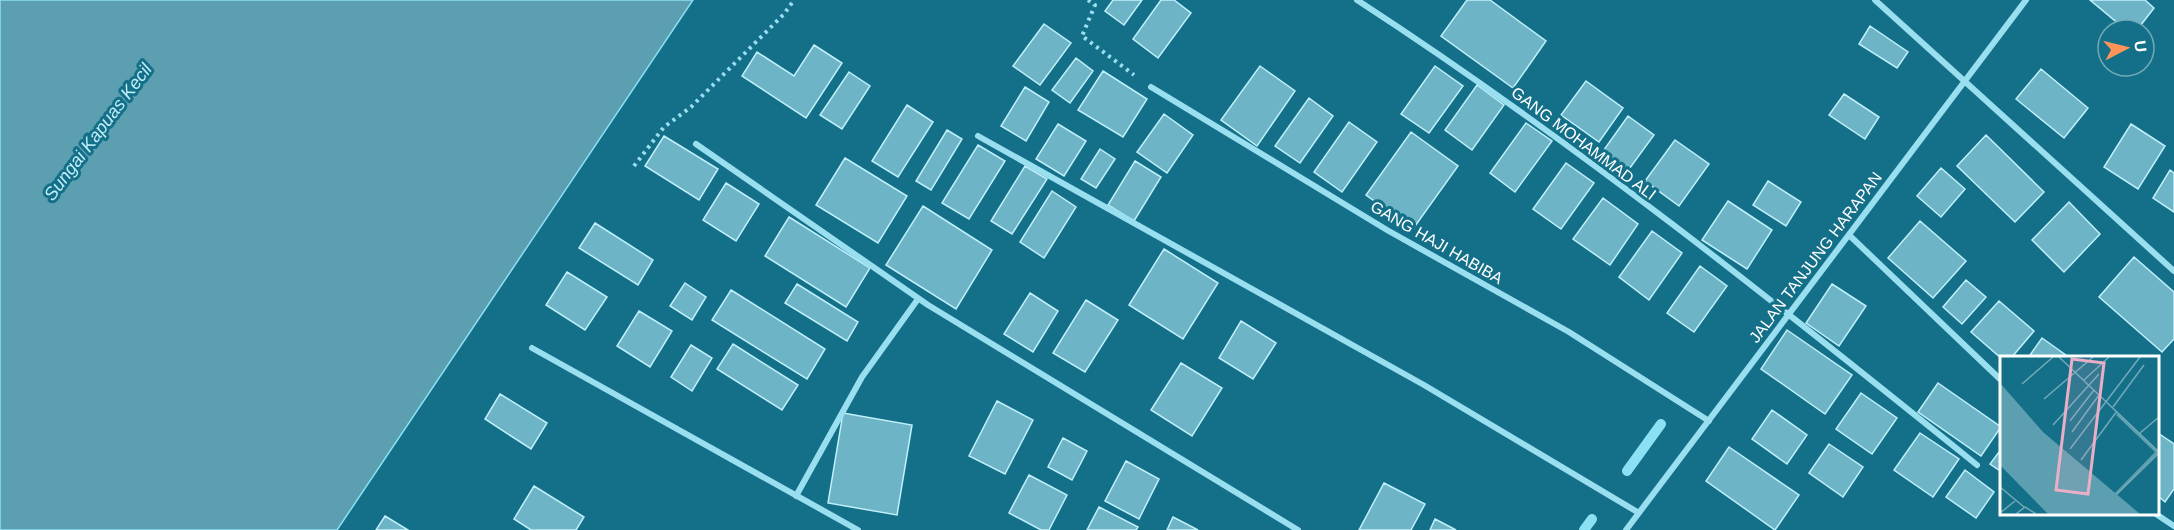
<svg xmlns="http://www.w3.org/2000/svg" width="2174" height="530" font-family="Arial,sans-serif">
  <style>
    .water { fill: #5b9fb0; stroke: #8ce0f3; stroke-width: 1.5 }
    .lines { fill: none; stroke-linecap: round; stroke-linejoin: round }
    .stream { stroke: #8ce0f3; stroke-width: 10 }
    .building { fill: #6db4c6; stroke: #c0f0fb; stroke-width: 1.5 }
    .path { stroke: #9adff0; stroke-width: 4; stroke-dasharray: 3 4.5; stroke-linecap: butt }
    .street { stroke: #9adff0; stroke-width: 6 }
    .labels { text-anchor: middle; stroke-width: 6; stroke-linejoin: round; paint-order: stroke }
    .street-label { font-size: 16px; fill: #fff; stroke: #147089 }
    .water-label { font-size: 18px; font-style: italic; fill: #c1eef9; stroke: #147089 }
    .inset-river { fill: none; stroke: #5b9fb0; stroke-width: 3 }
    .inset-road { fill: none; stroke: #72a9b8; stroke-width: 1.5 }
    .view { fill: #eaaec6; fill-opacity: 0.15; stroke: #eaaec6; stroke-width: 3 }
    .inset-edge { fill: none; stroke: #fff; stroke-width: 3 }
  </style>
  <rect width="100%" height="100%" fill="#147089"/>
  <!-- water -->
  <path class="water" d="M0 0H693L337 530H0Z"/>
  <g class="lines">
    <!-- stream -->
    <path class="stream" d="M1627 471 1661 424
      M1584 530 1592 519"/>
  </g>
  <!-- building -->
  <path class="building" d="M1113 0H1142L1124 25 1105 11Z
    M1161 0H1174L1191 13 1158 58 1133 39Z
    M1467 0H1490L1546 41 1513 88 1441 36Z
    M2090 0H2145L2154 8 2137 30H2126Z
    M1044 24 1071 43 1040 85 1013 66Z
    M1870 26 1908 52 1897 68 1859 44Z
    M814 45 842 63 806 118 742 76 757 52 794 76Z
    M1076 58 1093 71 1070 103 1052 90Z
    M1260 66 1295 91 1257 146 1221 120Z
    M1435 66 1463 86 1429 133 1401 114Z
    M2041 69 2088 108 2064 138 2016 99Z
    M1103 71 1147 99 1123 137 1078 110Z
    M849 72 870 86 842 129 820 115Z
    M1586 81 1623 108 1599 142 1561 115Z
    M1477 85 1504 105 1472 150 1445 130Z
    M1025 87 1049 102 1026 141 1001 126Z
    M1844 94 1879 117 1865 139 1829 115Z
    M1309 98 1333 116 1300 163 1275 146Z
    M907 105 933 122 898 177 872 161Z
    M1164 114 1193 135 1167 173 1137 152Z
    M1628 116 1654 135 1627 172 1601 154Z
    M1349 122 1377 142 1342 192 1314 172Z
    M1526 123 1552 141 1515 192 1490 173Z
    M1058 124 1086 141 1064 176 1036 159Z
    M2131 124 2165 146 2138 189 2104 167Z
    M947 130 962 139 931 190 916 181Z
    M1411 132 1458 166 1413 229 1366 195Z
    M1986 135 2044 192 2015 222 1957 166Z
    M664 136 718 169 699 200 645 166Z
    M1675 140 1709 164 1679 206 1645 181Z
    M978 145 1005 161 969 219 942 203Z
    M1100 149 1115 159 1096 188 1081 179Z
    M845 158 907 196 878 243 816 205Z
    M1135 161 1161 177 1134 221 1108 205Z
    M1566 163 1594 183 1561 229 1533 209Z
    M1025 166 1047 179 1012 234 991 221Z
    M1941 168 1965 189 1941 217 1917 196Z
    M2170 170 2174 173V212L2153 198Z
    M1768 181 1801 202 1786 226 1753 205Z
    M726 183 759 204 736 241 703 220Z
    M1052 191 1076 207 1044 258 1020 242Z
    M1603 198 1638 224 1610 265 1573 239Z
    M1728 201 1772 230 1747 269 1702 240Z
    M2069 202 2100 234 2064 272 2032 240Z
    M923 206 992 250 956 309 886 265Z
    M789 217 870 268 846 307 765 256Z
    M1920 221 1966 261 1933 298 1888 258Z
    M595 223 653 260 638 285 579 248Z
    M1652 231 1682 253 1649 300 1619 277Z
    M1164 249 1218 283 1183 339 1129 305Z
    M2134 257 2174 292V339L2162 352 2099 297Z
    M1700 266 1727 286 1694 332 1667 313Z
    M567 272 607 297 585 330 546 305Z
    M1966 280 1986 297 1962 324 1943 307Z
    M685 283 706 297 692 320 670 306Z
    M797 284 858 322 847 341 785 303Z
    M1832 284 1866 306 1839 346 1806 323Z
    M731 290 825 349 807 379 712 320Z
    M1030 293 1058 311 1033 352 1004 334Z
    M1086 300 1118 320 1085 372 1053 353Z
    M1999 301 2034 331 2011 358 2002 359 1971 332Z
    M639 311 672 331 650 367 617 346Z
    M1241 321 1276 343 1253 379 1219 358Z
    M1787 330 1852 375 1825 414 1761 369Z
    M2042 338 2070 358H2028Z
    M733 344 798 385 782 410 717 369Z
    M691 345 712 358 692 391 671 377Z
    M1181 363 1222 388 1192 436 1151 410Z
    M1938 383 2001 427 1981 456 1918 412Z
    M1861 393 1897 418 1872 454 1836 429Z
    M500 394 547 423 531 449 485 419Z
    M997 401 1033 420 1005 474 969 456Z
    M1772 410 1807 435 1787 464 1752 439Z
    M843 413 912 425 897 515 828 503Z
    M1920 433 1959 459 1933 497 1894 470Z
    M2158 433 2174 444V489L2165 502 2158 496Z
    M1063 438 1087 451 1072 480 1048 467Z
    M1829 444 1863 467 1843 497 1809 473Z
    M1729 447 1799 495 1775 530 1706 481Z
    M2002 448V472L1990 464Z
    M1126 461 1159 479 1139 519 1105 501Z
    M1965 470 1994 492 1976 518 1946 497Z
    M1029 475 1067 495 1049 530H1041L1009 513Z
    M1384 483 1425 504 1411 530H1359Z
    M534 486 584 517 576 530H531L514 519Z
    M1099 507 1138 527 1136 530H1087Z
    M385 516 408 530H376Z
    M1173 517 1198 530H1167Z
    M1435 519 1456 530H1430Z"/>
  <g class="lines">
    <!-- path -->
    <path class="path" d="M1088 0 1095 5 1082 36 1134 75
      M634 166 664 127 691 107 784 14 794 0"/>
    <!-- street -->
    <path class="street" d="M1357 0C1574 141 1776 303 1977 465
      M1875 0 2174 271
      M1151 87 1387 230 1569 332 1709 421
      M978 136 1424 385 1639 513
      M696 144 928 305 1298 530
      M1849 235 2002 381
      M532 348 858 530
      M796 496 862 377 918 299
      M2156 514 2174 526
      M1626 530 2026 0"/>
  </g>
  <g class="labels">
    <!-- street labels -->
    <g class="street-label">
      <text transform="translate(1584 143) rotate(37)" y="6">GANG MOHAMMAD ALI</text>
      <text transform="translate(1437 242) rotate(30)" y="6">GANG HAJI HABIBA</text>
      <text transform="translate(1815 257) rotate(-53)" y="6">JALAN TANJUNG HARAPAN</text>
    </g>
    <!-- water labels -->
    <g class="water-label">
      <text transform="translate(98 132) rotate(-53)" y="6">Sungai Kapuas Kecil</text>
    </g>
  </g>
  <!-- overview -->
  <g transform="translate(2000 356)">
    <rect width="159" height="159" fill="#147089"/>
    <path d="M0 27 43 76 140 158H48L0 109Z" fill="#5b9fb0"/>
    <path class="inset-river" d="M117 58 157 96M115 139 159 94"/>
    <path class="inset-road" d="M59 1 159 96M84 24 109 1M22 28 53 1M44 43 93 1M113 51 144 9M70 65 94 34M53 69 99 18M72 76 99 39M140 77 159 61M70 93 140 1M81 104 117 55M0 131 24 151M117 138 159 97M0 157 15 145M16 158 25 151 36 158"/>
    <path class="view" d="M72 3 104 7 88 138 56 134Z"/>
    <rect width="159" height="159" class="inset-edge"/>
  </g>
  <!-- north arrow -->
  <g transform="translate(2126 48) rotate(83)"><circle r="28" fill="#147089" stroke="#72a9b8" stroke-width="1.5"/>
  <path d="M0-4.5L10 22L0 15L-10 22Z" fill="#ff9459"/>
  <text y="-9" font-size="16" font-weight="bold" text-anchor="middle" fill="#ffffff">U</text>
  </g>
</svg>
